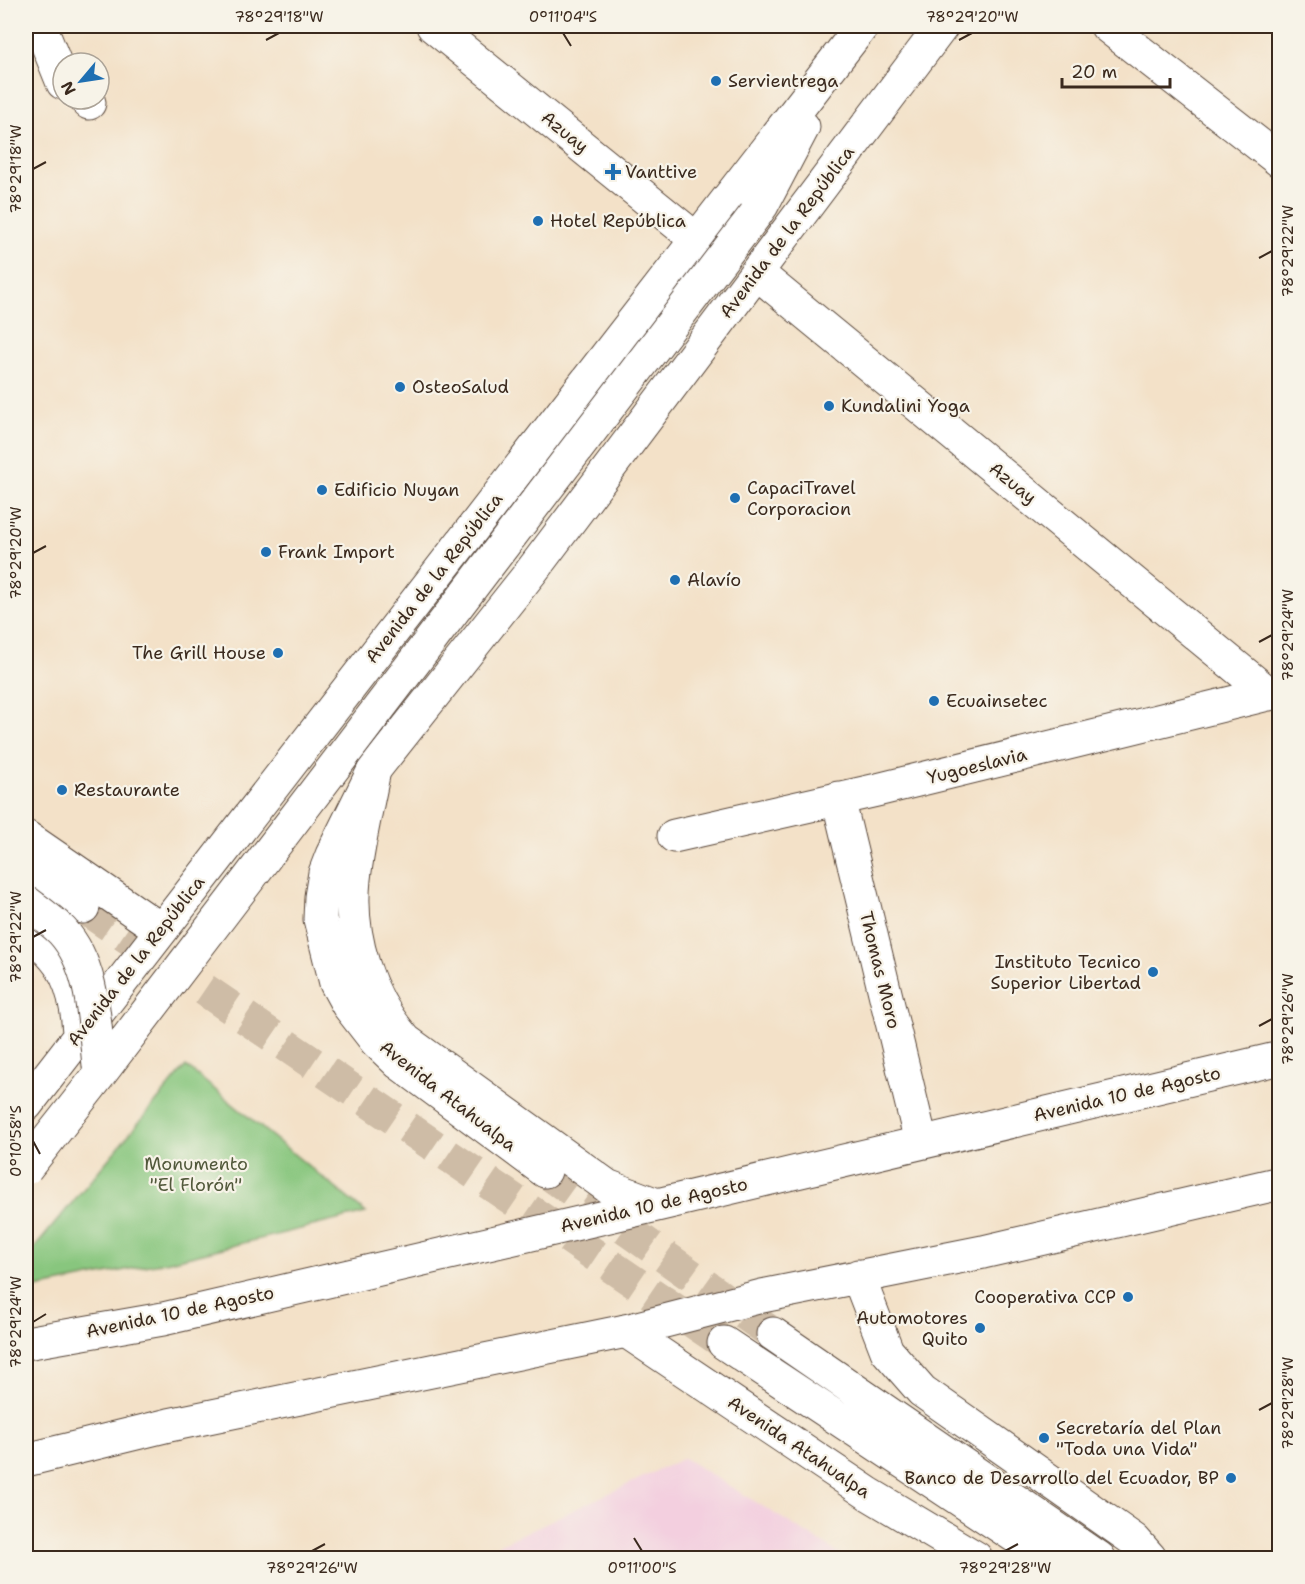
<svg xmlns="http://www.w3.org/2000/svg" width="1305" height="1584" font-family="'Shantell Sans',sans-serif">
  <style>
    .built { fill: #f3cfdf }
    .green { fill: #88c67e; stroke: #62784e; stroke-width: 1.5 }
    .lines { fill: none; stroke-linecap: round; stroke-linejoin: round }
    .secondary-tunnel { stroke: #cebca6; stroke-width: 33; stroke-dasharray: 33 16; stroke-linecap: butt }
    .minor-casing { stroke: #574538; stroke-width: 35 }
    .secondary-casing { stroke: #574538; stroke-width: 35 }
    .primary-casing { stroke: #574538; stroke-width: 35 }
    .minor { stroke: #fff; stroke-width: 33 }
    .secondary { stroke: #fff; stroke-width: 33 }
    .primary { stroke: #fff; stroke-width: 33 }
    .secondary-bridge-casing { stroke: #574538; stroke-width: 35; stroke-linecap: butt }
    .secondary-bridge { stroke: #fff; stroke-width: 33 }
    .ticks { fill: none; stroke: #3b2a1e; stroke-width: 2 }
    .poi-dot { fill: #1f6fb2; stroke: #f7f3e8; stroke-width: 2 }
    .labels { text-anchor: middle; stroke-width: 4.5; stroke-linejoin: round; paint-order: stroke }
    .poi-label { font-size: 18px; fill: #3b2a1e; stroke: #f7f3e8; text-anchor: start }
    .street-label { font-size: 18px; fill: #3b2a1e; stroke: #f7f3e8 }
    .park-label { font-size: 18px; fill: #52593b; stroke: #f7f3e8 }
    .neatline { fill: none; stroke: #3b2a1e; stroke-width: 2 }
    .ticks-label { font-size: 15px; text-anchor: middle; fill: #3b2a1e }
  </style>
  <rect width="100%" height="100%" fill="#f7f3e8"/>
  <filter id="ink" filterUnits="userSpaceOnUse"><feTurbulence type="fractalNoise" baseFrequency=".0167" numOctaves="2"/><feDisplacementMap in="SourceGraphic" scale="12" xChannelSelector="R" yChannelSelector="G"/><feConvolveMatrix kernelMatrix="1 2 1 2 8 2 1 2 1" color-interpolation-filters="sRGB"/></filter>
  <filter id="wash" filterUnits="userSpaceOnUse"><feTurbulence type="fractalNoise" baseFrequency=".008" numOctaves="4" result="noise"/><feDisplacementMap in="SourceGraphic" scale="24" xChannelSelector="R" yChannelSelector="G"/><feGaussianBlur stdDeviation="1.35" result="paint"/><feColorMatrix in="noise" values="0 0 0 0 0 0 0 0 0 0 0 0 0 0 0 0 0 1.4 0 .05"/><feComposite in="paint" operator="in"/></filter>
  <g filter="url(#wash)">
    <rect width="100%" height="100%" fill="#f3e1c8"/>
    <!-- built -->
    <path class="built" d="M684 1458 847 1558H471Z"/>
    <!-- green -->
    <path class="green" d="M186 1066 366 1213 170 1261 26 1290V1258Z"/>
  </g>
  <g filter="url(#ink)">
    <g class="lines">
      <!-- secondary-tunnel -->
      <path class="secondary-tunnel" d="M83 907 724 1343
        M545 1171 773 1334"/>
      <!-- minor casing -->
      <g class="minor-casing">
        <path id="minor" d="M40 26 63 83
          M433 26 696 239
          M1107 26 1280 161
          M85 99 89 103
          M757 273 1269 694
          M838 798 921 1142
          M674 836 877 790 1280 691"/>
      </g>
      <!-- secondary casing -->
      <g class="secondary-casing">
        <path id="secondary" d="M755 215 762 205 803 127
          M26 837 160 929
          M26 870 83 907
          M26 933C65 958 76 987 79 1032
          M26 1105 862 26
          M545 1171 399 1063 376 1041 348 1005 336 983 320 919 321 897 325 873 332 855 374 770 531 572 942 26
          M626 1331 869 1494 976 1558
          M773 1334 1099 1558
          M724 1343 1048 1558"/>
      </g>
      <!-- primary casing -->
      <g class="primary-casing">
        <path id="primary" d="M374 770C367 807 358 843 354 879 348 937 368 998 406 1041L607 1186 657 1205
          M858 1276 887 1351 922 1391 1134 1540 1150 1558
          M26 1343 163 1319 657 1205 1280 1058
          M26 1460 169 1425 626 1331 762 1296 983 1252 1280 1183"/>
      </g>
      <!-- minor -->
      <use href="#minor" class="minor"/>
      <!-- secondary -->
      <use href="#secondary" class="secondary"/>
      <!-- primary -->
      <use href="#primary" class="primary"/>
      <!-- secondary-bridge casing -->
      <g class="secondary-bridge-casing">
        <path id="secondary-bridge" d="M26 902C38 911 51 920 62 931 96 968 94 1027 100 1074
          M26 1168 100 1074 755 215"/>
      </g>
      <!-- secondary-bridge -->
      <use href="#secondary-bridge" class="secondary-bridge"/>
    </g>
  </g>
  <!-- ticks -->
  <path class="ticks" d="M563 33 571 46M266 40 279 33M959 40 972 33M33 169 46 162M1259 258 1272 251M33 553 46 546M1259 642 1272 635M33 937 46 930M1259 1026 1272 1019M33 1141 40 1154M33 1322 46 1314M1259 1410 1272 1403M634 1538 642 1551M312 1551 325 1544M1005 1551 1018 1544"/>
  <!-- markers -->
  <g class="poi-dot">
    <circle cx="716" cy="81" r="6"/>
    <path d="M610 163h6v6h6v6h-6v6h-6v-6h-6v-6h6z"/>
    <circle cx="538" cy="221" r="6"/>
    <circle cx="400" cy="387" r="6"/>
    <circle cx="829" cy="406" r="6"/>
    <circle cx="322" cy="490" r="6"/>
    <circle cx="735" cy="498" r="6"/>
    <circle cx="266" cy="552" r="6"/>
    <circle cx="675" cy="580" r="6"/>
    <circle cx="278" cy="653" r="6"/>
    <circle cx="934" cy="701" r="6"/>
    <circle cx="62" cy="790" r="6"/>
    <circle cx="1153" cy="972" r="6"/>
    <circle cx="1128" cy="1297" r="6"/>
    <circle cx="980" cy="1328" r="6"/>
    <circle cx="1044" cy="1438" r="6"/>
    <circle cx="1231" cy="1478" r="6"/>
  </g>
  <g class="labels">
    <!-- poi labels -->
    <g class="poi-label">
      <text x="728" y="87">Servientrega</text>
      <text x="625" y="178">Vanttive</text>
      <text x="550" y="227">Hotel República</text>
      <text x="412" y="393">OsteoSalud</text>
      <text x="841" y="412">Kundalini Yoga</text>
      <text x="747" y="494">CapaciTravel<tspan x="747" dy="21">Corporacion</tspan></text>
      <text x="334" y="496">Edificio Nuyan</text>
      <text x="278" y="558">Frank Import</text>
      <text x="687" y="586">Alavío</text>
      <text x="266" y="659" text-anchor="end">The Grill House</text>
      <text x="946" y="707">Ecuainsetec</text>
      <text x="74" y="796">Restaurante</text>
      <text x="1141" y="968" text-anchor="end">Instituto Tecnico<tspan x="1141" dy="21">Superior Libertad</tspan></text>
      <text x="1116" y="1303" text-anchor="end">Cooperativa CCP</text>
      <text x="968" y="1324" text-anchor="end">Automotores<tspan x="968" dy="21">Quito</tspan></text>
      <text x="1056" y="1434">Secretaría del Plan<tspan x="1056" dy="21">"Toda una Vida"</tspan></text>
      <text x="1219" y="1484" text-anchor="end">Banco de Desarrollo del Ecuador, BP</text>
    </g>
    <!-- street labels -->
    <g class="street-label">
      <text transform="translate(565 132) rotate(39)" y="6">Azuay</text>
      <text transform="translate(787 232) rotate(-53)" y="6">Avenida de la República</text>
      <text transform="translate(1013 483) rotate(39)" y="6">Azuay</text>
      <text transform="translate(434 578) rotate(-52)" y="6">Avenida de la República</text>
      <text transform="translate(977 766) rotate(-14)" y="6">Yugoeslavia</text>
      <text transform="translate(136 961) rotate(-52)" y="6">Avenida de la República</text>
      <text transform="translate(880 970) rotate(76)" y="6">Thomas Moro</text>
      <text transform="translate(1127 1094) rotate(-13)" y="6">Avenida 10 de Agosto</text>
      <text transform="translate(448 1096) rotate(38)" y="6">Avenida Atahualpa</text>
      <text transform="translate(654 1205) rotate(-13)" y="6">Avenida 10 de Agosto</text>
      <text transform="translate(180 1312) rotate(-12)" y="6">Avenida 10 de Agosto</text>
      <text transform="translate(799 1447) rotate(34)" y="6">Avenida Atahualpa</text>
    </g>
    <!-- park labels -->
    <g class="park-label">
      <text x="196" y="1170">Monumento<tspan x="196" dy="21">"El Florón"</tspan></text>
    </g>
  </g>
  <!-- margin -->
  <rect width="1305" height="1584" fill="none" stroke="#f7f3e8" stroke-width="66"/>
  <!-- north arrow -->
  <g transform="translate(81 81) rotate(241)"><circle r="28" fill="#f7f3e8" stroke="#aca397" stroke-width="1.5"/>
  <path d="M0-4.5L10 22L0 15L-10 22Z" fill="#1f6fb2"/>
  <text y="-9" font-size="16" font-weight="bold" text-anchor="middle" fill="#3b2a1e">N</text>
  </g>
  <!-- scale -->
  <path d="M1062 78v9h108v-9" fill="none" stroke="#3b2a1e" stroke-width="3"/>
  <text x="1071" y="78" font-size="18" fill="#3b2a1e" stroke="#f7f3e8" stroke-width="4.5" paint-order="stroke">20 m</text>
  <rect x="33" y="33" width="1239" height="1518" class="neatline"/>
  <g class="ticks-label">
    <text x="279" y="22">78°29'18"W</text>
    <text x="563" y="22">0°11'04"S</text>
    <text x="972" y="22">78°29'20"W</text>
    <text transform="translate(16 169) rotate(-90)" y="5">78°29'18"W</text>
    <text transform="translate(1288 251) rotate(-90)" y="5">78°29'22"W</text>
    <text transform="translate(16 553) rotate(-90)" y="5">78°29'20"W</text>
    <text transform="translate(1288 635) rotate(-90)" y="5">78°29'24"W</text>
    <text transform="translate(16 937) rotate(-90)" y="5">78°29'22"W</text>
    <text transform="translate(1288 1019) rotate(-90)" y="5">78°29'26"W</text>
    <text transform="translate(16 1141) rotate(-90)" y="5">0°10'58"S</text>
    <text transform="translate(16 1322) rotate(-90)" y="5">78°29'24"W</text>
    <text transform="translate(1288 1403) rotate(-90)" y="5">78°29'28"W</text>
    <text x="312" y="1573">78°29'26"W</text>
    <text x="642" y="1573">0°11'00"S</text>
    <text x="1005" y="1573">78°29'28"W</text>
  </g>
</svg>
